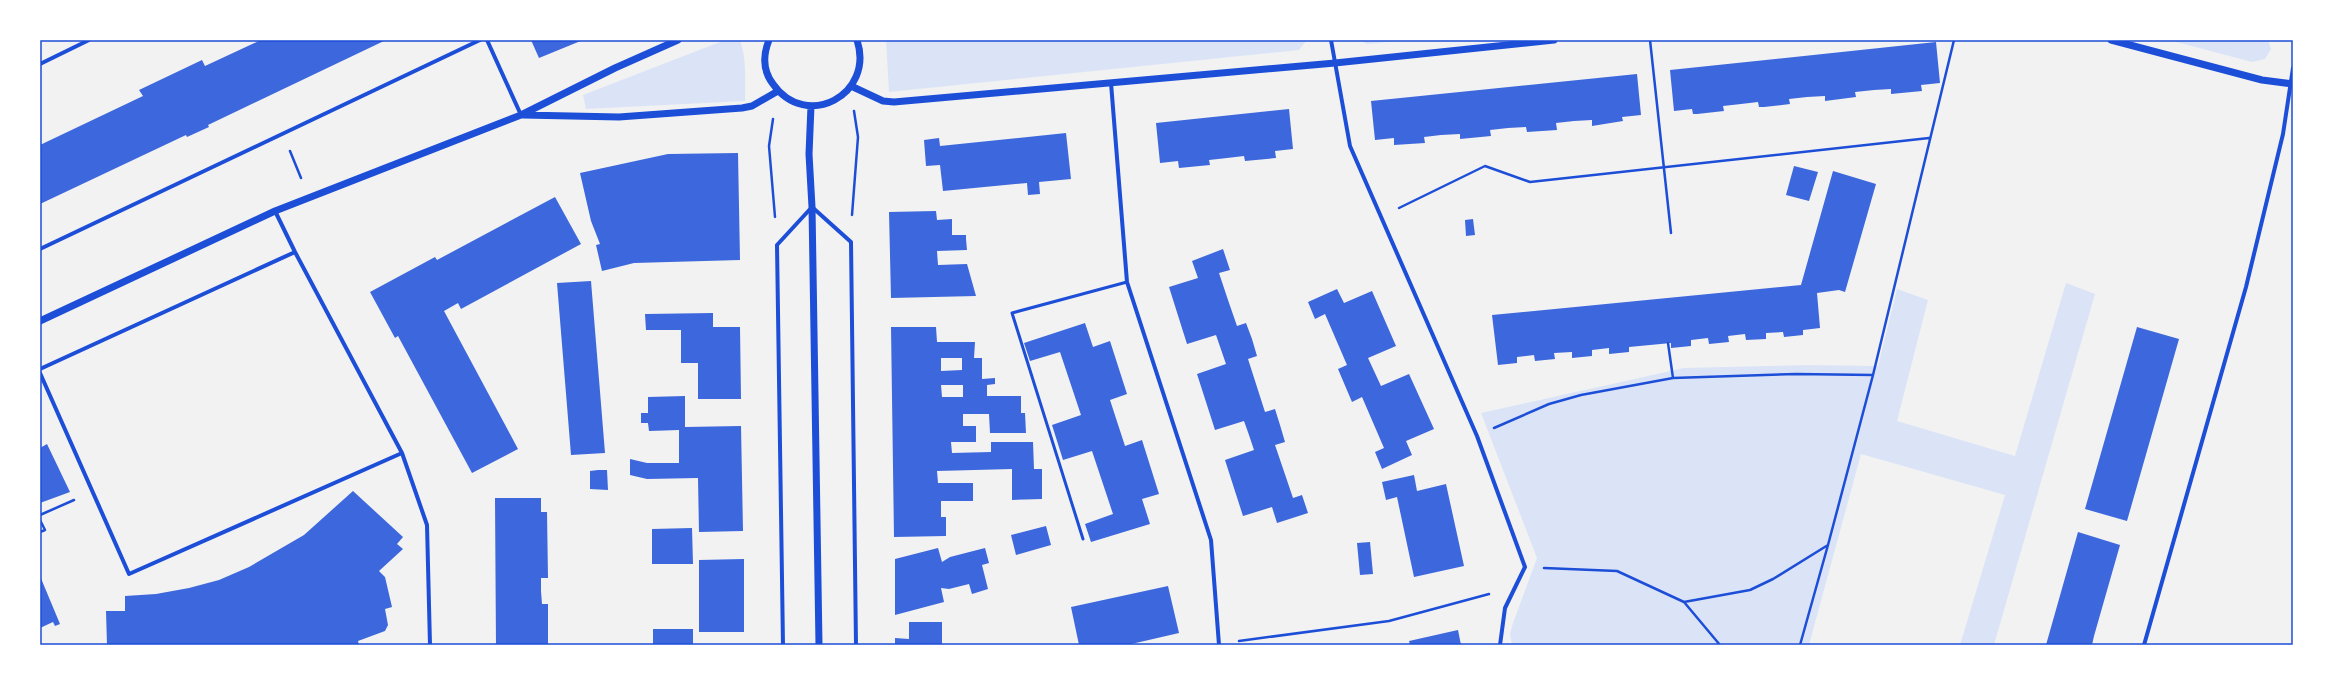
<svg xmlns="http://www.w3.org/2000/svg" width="2333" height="685" font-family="Arial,sans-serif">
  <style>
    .green { fill: #dbe4f7 }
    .building { fill: #3d67dc; fill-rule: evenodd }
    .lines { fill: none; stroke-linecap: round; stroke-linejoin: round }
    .path { stroke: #1d4ed8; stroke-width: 2.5 }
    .service { stroke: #1d4ed8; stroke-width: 3 }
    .minor { stroke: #1d4ed8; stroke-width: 4 }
    .tertiary { stroke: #1d4ed8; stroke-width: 7 }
    .neatline { fill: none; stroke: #1d4ed8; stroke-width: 1.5 }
  </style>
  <rect width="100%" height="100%" fill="#f2f2f2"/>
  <!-- green -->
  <path class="green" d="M725 40H740C747 60 745 80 745 101L586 109 583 95Z
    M886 40H1307L1299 50 889 92Z
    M1360 40H1408L1367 44Z
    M2169 40H2268L2271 49 2265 59 2252 62Z
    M2066 283 2095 294 1994 645H1960L2005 495 1861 454 1809 645H1512L1510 634 1513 623 1537 558 1481 413 1684 368 1808 365 1878 366 1897 289 1928 300 1897 421 2015 456Z"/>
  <!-- building -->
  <path class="building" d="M261 40H386L208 125 209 127 187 137 186 135 40 204V145L143 96 139 90 202 60 205 66Z
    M531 40H583L539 58Z
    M1936 42 1940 83 1921 85 1922 91 1891 94V89L1874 90 1855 92 1856 97 1825 101V96L1807 97 1789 99 1790 104 1764 107H1759L1758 102 1741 104 1723 106 1724 111 1697 114H1693L1692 109 1674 111 1670 70Z
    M1637 74 1641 115 1622 117 1623 121 1592 126V120L1574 121 1556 123 1557 130 1527 132 1526 127 1508 128 1490 130 1491 136 1460 139V134L1441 135 1424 137 1425 143 1394 145V138L1375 140 1371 101Z
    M1289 109 1293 149 1275 151 1276 158 1245 161 1244 156 1227 158 1209 160 1210 165 1179 168 1178 161 1160 163 1156 123Z
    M1066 133 1071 179 1039 182 1040 194 1028 195 1027 183 943 191 940 165 926 166 924 140 939 138 940 146Z
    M738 153 740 260 634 263 602 271 596 245 600 244 591 221 580 173 668 154Z
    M1794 166 1818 172 1809 201 1786 195Z
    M1833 171 1876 184 1845 292 1839 290 1817 293 1820 328 1803 330V335L1784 337 1783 332 1766 333V339L1746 340 1745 334 1728 336 1729 342 1709 344 1708 338 1691 340V346L1671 348V343L1629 347V352L1609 354V348L1592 350V356L1572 358V352L1554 353 1555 359 1535 361 1534 355 1517 357V363L1498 365 1492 315 1801 285Z
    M555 197 581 244 461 309 458 303 444 311 518 449 472 473 398 336 395 338 370 292 435 257 437 260Z
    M936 211 937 220 952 219V235H966V239L967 250 937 251 938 265 967 264 976 296 891 298 889 212Z
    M1473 219 1475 235 1466 236 1465 220Z
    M1223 249 1230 270 1219 273 1228 300 1237 326 1246 323 1252 339 1257 356 1248 359 1265 412 1275 409 1280 425 1285 442 1275 445 1293 498 1302 495 1308 513 1277 523 1272 507 1243 516 1225 460 1254 450 1249 435 1244 421 1215 430 1197 374 1226 364 1216 335 1187 344 1169 287 1198 278 1192 261Z
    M591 281 605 453 571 455 557 283Z
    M1337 289 1344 303 1372 291 1396 346 1368 358 1381 386 1409 374 1434 429 1406 441 1412 455 1382 469 1375 452 1384 448 1362 397 1352 402 1338 369 1347 365 1325 314 1315 319 1308 302Z
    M713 313V327H740L741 399H698V363H681V330H646L645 314Z
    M1085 323 1093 347 1110 341 1127 394 1110 400 1125 446 1142 440 1159 494 1142 499 1150 524 1091 542 1085 524 1113 514 1092 451 1063 460 1052 425 1081 415 1060 352 1030 361 1024 343Z
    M891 327H936L937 342H975L974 358H982V379L995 378V384L987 385V396H1021V413H1025L1026 433H990L989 414H963V426H976V442H951L952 453 991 452V442H1033L1034 469H1042V499L1012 500V469L937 471 938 483H973V501H941V517H946V536L894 537ZM941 358H962V370L941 371ZM941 385H963V397H942Z
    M2137 327 2179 339 2127 521 2085 509Z
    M685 396V427L741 426 743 531 699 532 698 478 647 479 630 475V459L647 463H679V430L649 431 648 423H641V413H648V397Z
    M47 444 70 492 40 503V448Z
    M598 470H607L608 490 590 489V471Z
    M1414 475 1417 491 1446 484 1464 566 1414 577 1397 497 1386 500 1382 482Z
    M353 491 403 537 397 544 403 549 379 571 385 577 392 607 385 609 388 625 385 631 358 641 359 645H107L106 611H125V596L156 594 189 588 219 580 249 567 304 535Z
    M495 498H541V512H547L548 578H541V591L542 604H548V645H496Z
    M1046 526 1051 545 1016 555 1011 535Z
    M692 528 693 564H652V529Z
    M2078 532 2120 545 2094 636 2092 645H2046Z
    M1370 542 1373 574 1360 575 1357 543Z
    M938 548 942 562 950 557 985 548 989 563 982 565 988 589 972 594 969 584 949 589 941 588 944 602 895 615V559Z
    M744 559V632H699V560Z
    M40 576 60 624 55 626 53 622 40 628Z
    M1168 586 1179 633 1127 645H1079L1071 607Z
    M909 622H942V645H895V638L909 639Z
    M653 629H693V645H653Z
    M1458 630 1461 645H1410L1409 641Z"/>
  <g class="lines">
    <!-- path -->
    <path class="path" d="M1650 40 1671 233
      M773 119 769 146 775 217
      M290 151 301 178
      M1399 208 1485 166 1530 182 1929 138
      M852 215 858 137 854 111
      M1668 343 1673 378
      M1494 428 1549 404 1581 395 1673 378 1796 374 1873 375
      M40 515 74 500
      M40 520 45 530 40 532
      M1544 568 1617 571 1684 602 1720 645
      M1684 602 1750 590 1773 579 1828 545 1873 375 1954 40
      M1239 641 1389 621 1489 594
      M1800 645 1828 545"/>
    <!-- service -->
    <path class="service" d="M1083 539 1012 313 1127 282"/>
    <!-- minor -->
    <path class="minor" d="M487 40 521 115
      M1331 40 1350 146 1477 436 1525 567 1505 608 1500 645
      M40 64 89 40
      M1111 83 1127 282 1211 540 1219 645
      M275 211 295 252 402 453 427 525 430 645
      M40 249 480 40
      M40 369 295 252
      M40 373 129 574 402 453
      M783 645 777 245 812 207 851 242 856 645
      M2144 645 2246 287 2283 134 2293 68"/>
    <!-- tertiary -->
    <path class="tertiary" d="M769 40C763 55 763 71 773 84 806 131 875 95 857 40
      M2111 40 2262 80 2293 84
      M851 86 883 101 894 102 1335 63 1554 40
      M811 106 809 154 812 207 819 645
      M523 115 619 117 742 108 752 106 778 91
      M40 321 275 211 521 115 615 68 678 40"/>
  </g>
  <!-- border -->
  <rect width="2333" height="685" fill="none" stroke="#ffffff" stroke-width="82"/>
  <rect x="41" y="41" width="2251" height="603" class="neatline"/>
</svg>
